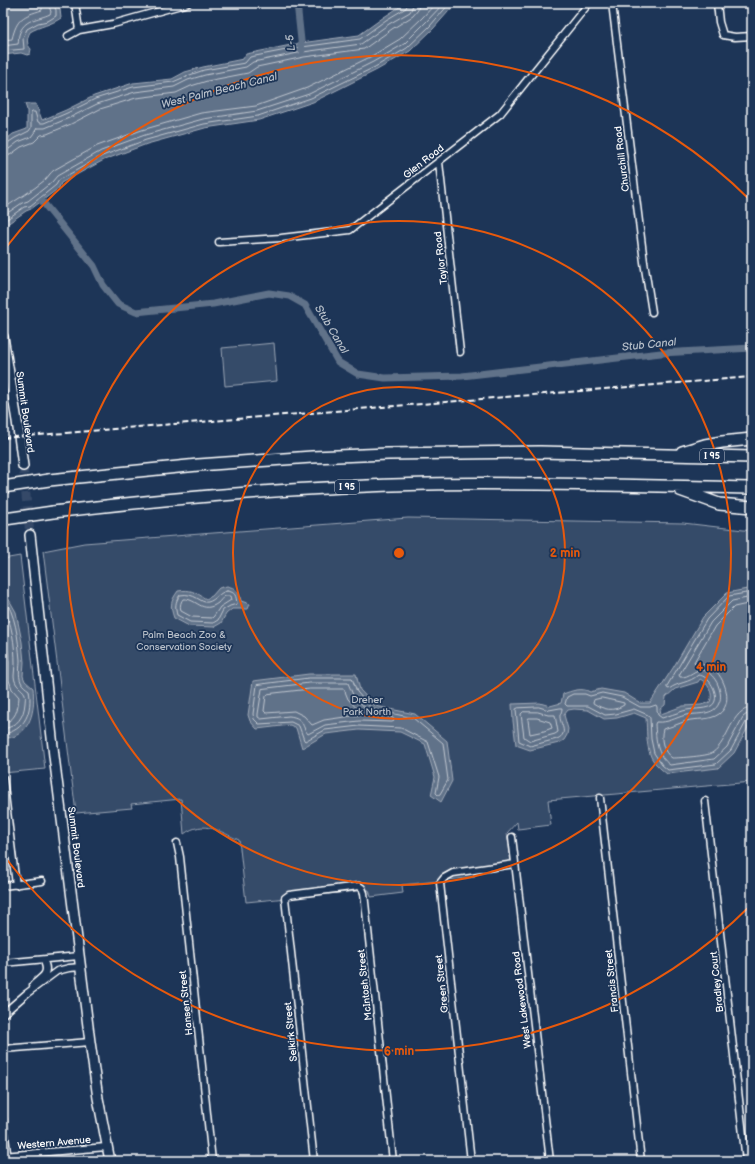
<svg xmlns="http://www.w3.org/2000/svg" width="755" height="1164" font-family="'Balsamiq Sans',sans-serif">
  <style>
    .green { fill: #364b69; stroke: #9aa5b4 }
    .water { fill: #617289; stroke: #a0aab8; fill-rule: evenodd }
    .lines { fill: none; stroke-linecap: round; stroke-linejoin: round }
    .shore { stroke: #c0c7d0; stroke-width: 1 }
    .canal { stroke: #617289; stroke-width: 7 }
    .secondary-tunnel { stroke: #344968; stroke-width: 9; stroke-dasharray: 9 4.5; stroke-linecap: butt }
    .street-casing { stroke: #fff; stroke-width: 9 }
    .secondary-casing { stroke: #fff; stroke-width: 12 }
    .highway-casing { stroke: #fff; stroke-width: 14 }
    .street { stroke: #1d3557; stroke-width: 6 }
    .secondary { stroke: #1d3557; stroke-width: 9 }
    .highway { stroke: #1d3557; stroke-width: 11 }
    .rail { stroke: #fff; stroke-width: 2; stroke-dasharray: 6 3; stroke-linecap: butt }
    .highway-bridge-casing { stroke: #fff; stroke-width: 14; stroke-linecap: butt }
    .highway-bridge { stroke: #1d3557; stroke-width: 11 }
    .ring { fill: none; stroke: #e8590c; stroke-width: 2 }
    .labels { text-anchor: middle; stroke-width: 3.5; stroke-linejoin: round; paint-order: stroke }
    .shield { fill: #1d3557; stroke: #bbc2cd; stroke-width: 1 }
    .shield-label { font-size: 9px; font-weight: bold; fill: #fff }
    .street-label { font-size: 10px; fill: #fff; stroke: #1d3557 }
    .park-label { font-size: 10px; fill: #b9c0ca; stroke: #1d3557 }
    .water-label { font-size: 11px; font-style: italic; fill: #b8c0ca; stroke: #1d3557 }
    .centre { fill: #e8590c; stroke: #1d3557; stroke-width: 2 }
    .ring-label { font-size: 12px; text-anchor: middle; font-weight: bold; fill: #e8590c; stroke: #1d3557; stroke-width: 3.5; stroke-linejoin: round; paint-order: stroke }
  </style>
  <rect width="100%" height="100%" fill="#1d3557"/>
  <filter id="ink" filterUnits="userSpaceOnUse"><feTurbulence type="fractalNoise" baseFrequency=".025" numOctaves="2"/><feDisplacementMap in="SourceGraphic" scale="8" xChannelSelector="R" yChannelSelector="G"/><feConvolveMatrix kernelMatrix="1 2 1 2 8 2 1 2 1" color-interpolation-filters="sRGB"/></filter>
  <g filter="url(#ink)">
    <!-- green -->
    <path class="green" d="M274 343 277 381 225 386 222 348Z
      M408 518 683 523 752 531V782L548 800 551 825 518 829 517 822 507 833 512 868 475 873V877L402 885 403 893 371 897 369 890 246 902 239 840C220 832 204 819 184 834L181 799 131 804 132 808 76 813 43 551 84 543Z
      M20 556 45 769 3 773V559Z"/>
    <!-- water -->
    <path class="water" d="M3 3H38L40 4 56 3 60 9 61 18C51 25 40 26 30 32 27 38 26 44 31 49L30 54 27 55 21 53 3 55Z
      M405 3H456L433 29 410 51 377 70 313 102 259 120 205 128 147 144 104 160 61 183 59 188 31 209 26 211 3 227V142L13 134 27 129V110L25 104H36L42 120 66 110 94 96 133 83 172 79 185 72 203 67 243 59 246 54 301 43 359 35 384 17 404 4Z
      M227 586C236 588 239 591 241 601L250 604 248 609H232L226 614 221 623 214 627 189 626 174 618C170 606 170 602 178 591 191 589 195 592 206 599L212 596 219 588Z
      M752 588V720L734 753 718 768 667 774C661 769 652 762 650 754 646 743 647 730 646 718L634 713 617 718 604 719 588 710 574 709 568 710 564 715 568 729 567 735 564 740 559 743 530 750 516 745 513 721 512 704 540 703 550 706 561 703 563 694C571 691 582 687 590 692L601 689 624 693 640 703H650L673 668 703 617 727 593ZM700 679C708 683 714 693 710 702L701 705 683 706 661 714 660 709 665 705 666 697 675 689 698 682Z
      M3 589 16 612 22 642 24 662 23 676 25 681 33 688C35 706 33 729 13 737 10 738 6 738 3 738V648L4 644 3 632Z
      M309 674H356L360 690 375 706 415 714 447 741 452 781 441 802 431 795 435 777 425 744 400 732 359 730 326 734 302 748 296 728 290 725 257 729 250 721 248 715 253 681Z"/>
    <g class="lines">
      <!-- shore -->
      <path class="shore" d="M3 40 12 39C17 18 23 16 42 10V3
        M3 46 18 44C19 41 18 38 19 35 24 18 38 20 50 14L51 12 48 3
        M3 51 24 49 23 38 27 29 38 23 48 21 56 16V10L53 3
        M3 145 6 144 15 138 29 131 31 128V113L32 112H35L38 122 41 123H44L67 113 95 99 133 87 173 82 187 76 204 70 245 63 250 57 302 47 360 39 386 20 406 8 408 3
        M3 150 9 149 18 142 31 137 34 133 37 128H45L69 118 97 104 135 92 174 87 188 80 205 75 246 67 253 62 303 52 361 44 389 24 410 12 412 8 413 3
        M3 156 10 155 21 147 34 142 41 135 47 134 71 124 100 109 136 98 176 93 191 86 207 81 248 73 257 67 304 57 364 49 392 29 413 16 418 10 419 3
        M3 209C17 199 32 191 45 180 48 177 50 173 54 170L97 146 142 130 201 113 256 106 307 88 370 57 400 39 422 18 436 3
        M3 216 22 203 28 201 52 182 57 176 101 151 145 135 203 119 257 111 309 94 373 62 404 44 426 22 444 3
        M3 222 24 207 30 206 56 185 59 180 102 156 146 140 204 124 258 116 311 98 375 67 407 48 430 26 450 3
        M227 591C236 592 236 596 237 604L230 606 223 610 218 620 213 623 190 622 177 615C175 607 175 602 180 595 195 592 201 604 208 602 216 600 219 592 227 591Z
        M752 592 729 596 707 619 667 686V688L669 689C678 682 690 683 698 675 711 675 722 700 711 706 703 710 692 708 683 711 676 713 669 716 662 718L658 715 657 710V707L656 705 650 707H640L622 697 602 693 590 696 585 694H573L567 697 565 704 567 706H588L605 715 616 714 634 709 648 715 650 718 651 739 654 753 662 765 668 770 716 764 731 750 746 722 749 719H752
        M3 596C16 615 18 638 20 660 20 667 18 675 21 682 22 685 26 688 29 690 33 711 25 731 3 734
        M225 596H230L231 600 220 607 214 616 212 618 192 617 181 611C180 607 180 603 183 599 197 598 202 615 218 603 220 601 222 598 225 596Z
        M752 597 732 601 711 622 679 675 680 677C690 678 695 668 703 670 710 672 715 678 718 685 720 691 722 697 719 703 714 716 697 713 686 715 674 718 669 723 656 722L655 724C656 739 656 755 670 765L714 759 727 747 743 717 747 714H752
        M752 603 734 607 715 626 694 662 696 664C703 664 710 665 715 670 726 681 733 704 719 714 709 721 696 718 686 721 678 724 671 727 663 729 660 739 663 752 672 758 680 758 707 756 712 753 729 742 731 708 752 708
        M3 606C12 623 15 645 15 664 15 668 14 672 14 676 15 688 22 687 25 694 26 696 25 701 25 703 24 717 17 727 3 729
        M3 622 7 644 9 662V680L12 689 19 697C18 709 16 721 3 723
        M309 678H352L357 692 372 709 413 718 443 743 448 780 440 794 438 795 436 793 439 777 428 742 401 728 359 726 325 730 305 741 304 740 299 726 291 722 259 724 254 719 253 714 257 685Z
        M310 683H348L353 695 369 712 373 714 393 718 394 721 392 722 359 721 325 725 308 734C301 726 305 718 289 716L261 719 258 717V714L262 689Z
        M310 689H344L348 699 360 712V714L359 715 324 720 312 725 304 716 294 711 266 713 264 711 266 696 268 694Z
        M602 698 620 702 624 703V705C613 712 604 710 593 703L594 700Z
        M539 707 549 710 560 708H562C562 711 561 713 560 715 559 724 570 733 557 739L530 746 519 741 516 709 518 708Z
        M538 712 548 715H555L558 732 555 734 530 741 524 737 521 714 523 712Z
        M529 718H537L550 722 552 728 544 731 530 734 528 720Z"/>
      <!-- canal -->
      <path class="canal" d="M297 3 302 50
        M42 201 94 266 103 285 118 304 136 312 213 304 269 293 289 296 305 305 338 362 358 374 385 378 462 376 661 353 752 348"/>
      <!-- secondary-tunnel -->
      <path class="secondary-tunnel" d="M23 466 30 535"/>
      <!-- street casing -->
      <g class="street-casing">
        <path id="street" d="M75 3 79 30
          M612 3 644 262 652 312
          M717 3 719 22 723 35 735 37 752 36
          M68 36 79 30 113 24 188 3
          M439 162 460 352
          M219 242 281 238 350 230 500 114 589 3
          M3 778 16 885
          M600 798 641 1161
          M705 801 746 1161
          M512 837 550 1161
          M177 843 180 857 212 1161
          M3 886 42 881
          M3 963 79 956
          M33 985C40 978 49 975 45 964
          M3 1014 26 994 57 971 69 968 81 967
          M3 1049 90 1042
          M3 1119 8 1161
          M3 1156 106 1147
          M314 1161 285 898 289 895 359 886 362 888 364 893 393 1161
          M471 1161 440 883 444 878 453 873 515 864"/>
      </g>
      <!-- secondary casing -->
      <g class="secondary-casing">
        <path id="secondary" d="M3 337 17 421 23 466
          M30 535 54 756 90 1042 98 1098 110 1161"/>
      </g>
      <!-- highway casing -->
      <g class="highway-casing">
        <path id="highway" d="M682 452 705 445 722 442 752 439
          M49 480 198 465 312 457 388 454 540 452 752 457
          M680 490 719 504 752 507
          M53 512C177 497 302 487 428 484 536 482 644 486 752 488"/>
      </g>
      <!-- street -->
      <use href="#street" class="street"/>
      <!-- secondary -->
      <use href="#secondary" class="secondary"/>
      <!-- highway -->
      <use href="#highway" class="highway"/>
      <!-- rail -->
      <path class="rail" d="M3 438 752 377"/>
      <!-- highway-bridge casing -->
      <g class="highway-bridge-casing">
        <path id="highway-bridge" d="M3 487 49 480
          M5 519 53 512"/>
      </g>
      <!-- highway-bridge -->
      <use href="#highway-bridge" class="highway-bridge"/>
    </g>
  </g>
  <!-- distance rings -->
  <g class="ring">
    <circle cx="399" cy="553" r="166"/>
    <circle cx="399" cy="553" r="332"/>
    <path d="M751 905A498 498 0 0 1 4 856M4 250A498 498 0 0 1 751 201"/>
  </g>
  <g class="labels">
    <!-- shield labels -->
    <g class="shield">
      <rect x="700" y="449" width="24" height="14" rx="3"/>
      <rect x="335" y="480" width="24" height="14" rx="3"/>
    </g>
    <g class="shield-label">
      <text x="712" y="459">I 95</text>
      <text x="347" y="490">I 95</text>
    </g>
    <!-- street labels -->
    <g class="street-label">
      <text transform="translate(621 159) rotate(-97)" y="4">Churchill Road</text>
      <text transform="translate(423 161) rotate(-38)" y="4">Glen Road</text>
      <text transform="translate(440 258) rotate(-97)" y="4">Taylor Road</text>
      <text transform="translate(26 412) rotate(82)" y="4">Summit Boulevard</text>
      <text transform="translate(77 847) rotate(83)" y="4">Summit Boulevard</text>
      <text transform="translate(611 981) rotate(-96)" y="4">Francis Street</text>
      <text transform="translate(716 982) rotate(-96)" y="4">Bradley Court</text>
      <text transform="translate(441 984) rotate(-96)" y="4">Green Street</text>
      <text transform="translate(364 985) rotate(-96)" y="4">McIntosh Street</text>
      <text transform="translate(521 1000) rotate(-97)" y="4">West Lakewood Road</text>
      <text transform="translate(185 1003) rotate(-96)" y="4">Hansen Street</text>
      <text transform="translate(290 1032) rotate(-96)" y="4">Selkirk Street</text>
      <text transform="translate(54 1142) rotate(-5)" y="4">Western Avenue</text>
    </g>
    <!-- park labels -->
    <g class="park-label">
      <text x="184" y="638">Palm Beach Zoo &amp;<tspan x="184" dy="12">Conservation Society</tspan></text>
      <text x="367" y="703">Dreher<tspan x="367" dy="12">Park North</tspan></text>
    </g>
    <!-- water labels -->
    <g class="water-label">
      <text transform="translate(290 43) rotate(-97)" y="4">L-5</text>
      <text transform="translate(219 90) rotate(-14)" y="4">West Palm Beach Canal</text>
      <text transform="translate(332 329) rotate(59)" y="4">Stub Canal</text>
      <text transform="translate(649 344) rotate(-6)" y="4">Stub Canal</text>
    </g>
  </g>
  <circle cx="399" cy="553" r="6" class="centre"/>
  <g class="ring-label">
    <text x="565" y="557">2 min</text>
    <text x="711" y="671">4 min</text>
    <text x="399" y="1055">6 min</text>
  </g>
  <!-- margin -->
  <rect width="755" height="1164" fill="none" stroke="#1d3557" stroke-width="16"/>
  <rect x="8" y="8" width="739" height="1148" fill="none" stroke="#fff" stroke-width="1.5" filter="url(#ink)"/>
</svg>
